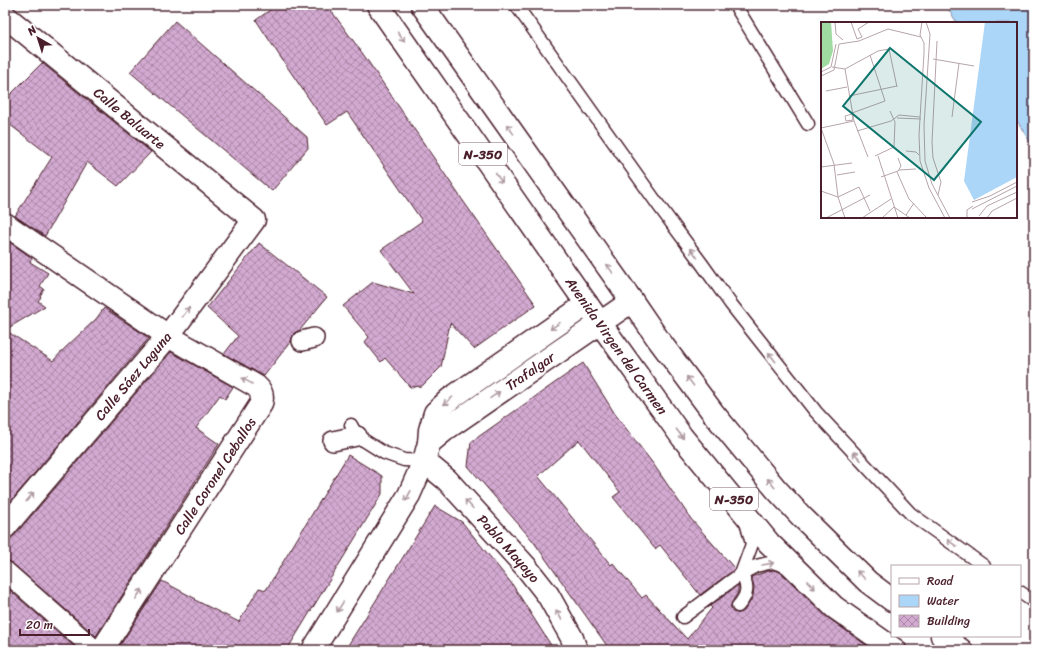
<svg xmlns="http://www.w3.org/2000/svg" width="1039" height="655" font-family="Sriracha,sans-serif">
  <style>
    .water { fill: #acd6f7; stroke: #858da5 }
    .building { fill: url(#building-cross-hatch); stroke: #4a1f2b }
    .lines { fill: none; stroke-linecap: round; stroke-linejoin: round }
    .service-casing { stroke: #4a1f2b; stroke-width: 15 }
    .pedestrian-casing { stroke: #4a1f2b; stroke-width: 22 }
    .minor-casing { stroke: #4a1f2b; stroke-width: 25 }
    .trunk-casing { stroke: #4a1f2b; stroke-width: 25 }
    .service { stroke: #fff; stroke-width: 12 }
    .pedestrian { stroke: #fff; stroke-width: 19 }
    .minor { stroke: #fff; stroke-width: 22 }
    .trunk { stroke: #fff; stroke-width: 22 }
    .oneway { stroke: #ae9aa0 }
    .labels { text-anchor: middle; stroke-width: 4; stroke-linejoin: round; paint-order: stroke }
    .shield { fill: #fff; stroke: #80626b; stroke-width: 1 }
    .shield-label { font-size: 13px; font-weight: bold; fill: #4a1f2b }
    .street-label { font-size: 14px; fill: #4a1f2b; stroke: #fff }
    .inset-road { fill: none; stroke: #b7a5aa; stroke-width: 1 }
    .view { fill: #0f766e; fill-opacity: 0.15; stroke: #0f766e; stroke-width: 2 }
    .inset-edge { fill: none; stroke: #4a1f2b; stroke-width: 2 }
  </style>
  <defs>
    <pattern id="building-cross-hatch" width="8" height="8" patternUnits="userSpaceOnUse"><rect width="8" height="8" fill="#d2a9d0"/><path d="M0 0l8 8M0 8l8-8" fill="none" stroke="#ac89a9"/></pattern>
  </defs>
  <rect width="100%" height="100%" fill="#fff"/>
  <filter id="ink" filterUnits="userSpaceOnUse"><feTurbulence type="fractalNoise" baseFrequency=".025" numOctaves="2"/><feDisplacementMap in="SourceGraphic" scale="8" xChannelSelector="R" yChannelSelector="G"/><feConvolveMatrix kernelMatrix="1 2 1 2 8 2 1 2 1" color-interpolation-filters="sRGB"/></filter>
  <g filter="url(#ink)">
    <!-- water -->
    <path class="water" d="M946 5H1034V149L1016 119V23H957Z"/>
    <!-- building -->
    <path class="building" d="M277 5H327L363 54 459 195 536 305 474 349 450 323 441 367 422 386 410 387 385 358 381 362 365 342 369 337 343 306 373 282 414 294 381 250 422 221 347 112 327 125 279 55 256 20Z
      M175 21 307 137 308 148 272 191 130 72Z
      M42 63 151 152 118 186 87 162 45 236 15 216 52 157 5 121V100Z
      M5 239 32 258 30 262 48 273 40 286 44 289 40 296 41 297 38 301 45 306 5 330Z
      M259 243 327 297 300 330 294 333 292 338 291 341 264 376 224 354 238 336 207 308Z
      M104 308 149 338 5 508V330L53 361 65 348 96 319Z
      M171 352 233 387 225 399 220 395 196 428 219 444 96 636 12 563 8 560H5V539H10L15 535Z
      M583 363 615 414 654 465 691 519 735 569 700 595 660 545 655 549 613 497 620 492 579 440 538 476 611 565 613 563 642 598 646 595 687 639 712 608 710 606 738 585V592L731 604V608L733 612 736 613H740L744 611 750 602 753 596 754 586 751 577 765 572 773 570 780 572 786 577 827 617 873 650H610L533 541 468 466 471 442Z
      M348 455 382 476V494L287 650H117L162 581 196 599 195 600 239 622 259 588 266 590Z
      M435 506 462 522 512 584 554 650H345Z
      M5 586 78 650H5Z"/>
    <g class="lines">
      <!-- service casing -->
      <g class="service-casing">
        <path id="service" d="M516 5 659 206 702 264 730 303 816 412 911 514 984 566
          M735 5 808 124
          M351 425 357 436 384 453 404 460 424 461
          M741 574 752 544 746 522
          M1020 592 1034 602
          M738 606C748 595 749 586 741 574
          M683 617 727 584 741 574 756 566 773 562 788 567"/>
      </g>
      <!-- pedestrian casing -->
      <g class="pedestrian-casing">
        <path id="pedestrian" d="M302 341 314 338
          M333 441 357 436
          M5 571 95 650"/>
      </g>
      <!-- minor casing -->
      <g class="minor-casing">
        <g id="minor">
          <path id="s1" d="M5 16 254 220 168 336 5 527"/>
          <path d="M5 224 168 336 256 386C262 391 263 397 261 404L102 650"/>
          <path id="s2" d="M429 443 446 429 632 301"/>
          <path id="s3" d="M424 461 447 480 526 567 548 595 572 638 576 650"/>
          <path d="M313 650 409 495 424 461 429 443 430 430 435 413 450 399 587 304"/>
        </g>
      </g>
      <!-- trunk casing -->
      <g class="trunk-casing">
        <g id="trunk">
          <path id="s4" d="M378 5 600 323 682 437 769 543 834 607 895 650"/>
          <path d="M422 5 632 301 658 339 714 414 776 489 801 516 868 582 892 600"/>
          <path d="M942 636 961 650"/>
        </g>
      </g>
      <!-- service -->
      <use href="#service" class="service"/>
      <!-- pedestrian -->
      <use href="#pedestrian" class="pedestrian"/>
      <!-- minor -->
      <use href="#minor" class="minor"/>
      <!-- trunk -->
      <use href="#trunk" class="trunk"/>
    </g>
    <!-- one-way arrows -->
    <defs><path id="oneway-shaft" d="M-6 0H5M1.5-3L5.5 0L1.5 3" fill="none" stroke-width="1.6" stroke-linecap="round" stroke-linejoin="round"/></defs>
    <g class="oneway">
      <use href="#oneway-shaft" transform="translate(401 37) rotate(55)"/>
      <use href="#oneway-shaft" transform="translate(510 129) rotate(-126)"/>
      <use href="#oneway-shaft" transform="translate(499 178) rotate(55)"/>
      <use href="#oneway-shaft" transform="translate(694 253) rotate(-126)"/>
      <use href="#oneway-shaft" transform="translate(610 269) rotate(-125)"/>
      <use href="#oneway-shaft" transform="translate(186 312) rotate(-53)"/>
      <use href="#oneway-shaft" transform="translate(555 326) rotate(145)"/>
      <use href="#oneway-shaft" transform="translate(772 357) rotate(-128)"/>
      <use href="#oneway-shaft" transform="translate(247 381) rotate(-151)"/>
      <use href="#oneway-shaft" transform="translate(690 381) rotate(-127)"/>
      <use href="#oneway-shaft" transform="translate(495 395) rotate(-35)"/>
      <use href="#oneway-shaft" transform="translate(448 401) rotate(140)"/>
      <use href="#oneway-shaft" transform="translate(680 434) rotate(53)"/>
      <use href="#oneway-shaft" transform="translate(857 456) rotate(-133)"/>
      <use href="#oneway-shaft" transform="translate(771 483) rotate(-129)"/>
      <use href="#oneway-shaft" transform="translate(408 496) rotate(119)"/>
      <use href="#oneway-shaft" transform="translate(30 497) rotate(-50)"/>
      <use href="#oneway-shaft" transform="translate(469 504) rotate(-132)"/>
      <use href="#oneway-shaft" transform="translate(952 543) rotate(-144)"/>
      <use href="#oneway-shaft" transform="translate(768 564) rotate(-10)"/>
      <use href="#oneway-shaft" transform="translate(861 575) rotate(-135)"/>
      <use href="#oneway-shaft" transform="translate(811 585) rotate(45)"/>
      <use href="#oneway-shaft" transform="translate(139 594) rotate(-57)"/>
      <use href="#oneway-shaft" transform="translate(340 607) rotate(122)"/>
      <use href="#oneway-shaft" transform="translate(559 615) rotate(-119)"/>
    </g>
  </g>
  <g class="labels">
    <!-- shield labels -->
    <g class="shield">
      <rect x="459" y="143" width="48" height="22" rx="3"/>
      <rect x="710" y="488" width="48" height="22" rx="3"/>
    </g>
    <g class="shield-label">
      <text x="483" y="159">N-350</text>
      <text x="734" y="504">N-350</text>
    </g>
    <!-- street labels -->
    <g class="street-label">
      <text dy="5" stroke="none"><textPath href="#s1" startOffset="161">Calle Baluarte</textPath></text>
      <text dy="5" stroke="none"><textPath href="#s4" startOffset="416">Avenida Virgen del Carmen</textPath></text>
      <text dy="5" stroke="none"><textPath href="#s2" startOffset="124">Trafalgar</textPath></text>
      <text transform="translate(133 376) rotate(-50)" y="5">Calle Sáez Laguna</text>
      <text transform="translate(215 476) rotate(-57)" y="5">Calle Coronel Ceballos</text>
      <text dy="5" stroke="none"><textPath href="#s3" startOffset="122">Pablo Mayayo</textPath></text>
    </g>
  </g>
  <!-- overview -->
  <g transform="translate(821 22)">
    <rect width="196" height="196" fill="#fff"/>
    <path d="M0 0H10L12 29 8 42 0 47Z" fill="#a0dba2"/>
    <path d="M164 0H196V155L153 178 143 159Z" fill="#acd6f7"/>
    <path class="inset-road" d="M14 0 15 12 22 18M30 0 36 17 41 15 37 7 48 0M101 0 99 13 103 21V31L98 113 99 139 108 166 124 196M105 0 109 12 103 103 104 139 111 162 129 196M116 19 111 120 112 136 120 160 117 173M18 22 38 19 67 7 100 15M112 37 153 44M11 45 24 47 57 29 68 27 76 65M24 47 33 99 47 135M0 50 10 45 15 22M0 54 13 48 18 22M5 69 26 65M28 74 76 64M31 91 64 79 49 33M31 92 32 98 25 99 24 94ZM131 95 138 41M76 96 100 97M0 106 13 142 17 175 24 196M0 106 33 99M36 109 70 99 78 93 99 95M85 129 95 130 98 133M54 134 73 125 74 100 69 89M57 134 77 196M0 145 31 141M78 148 95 147M76 150 88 177 106 196M16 153 34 150M60 155 77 149 80 144 77 136M0 169 17 175M17 175 38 165 49 189M151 180 169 174 196 160M73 185 89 196M151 187 196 164M85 193 93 181M158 194 166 184 196 170M5 196 49 173M41 196 70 177M61 196 73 185M146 196V188L152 184M166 196 171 189 196 176"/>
    <path class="view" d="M69 26 160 100 113 158 22 84Z"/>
    <rect width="196" height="196" class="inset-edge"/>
  </g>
  <!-- margin -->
  <rect width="1039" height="655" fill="none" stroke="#fff" stroke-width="20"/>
  <rect x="10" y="10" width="1019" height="635" fill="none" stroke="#4a1f2b" stroke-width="1.5" filter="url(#ink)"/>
  <!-- legend -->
  <rect x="891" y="565" width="130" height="72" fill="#ffffff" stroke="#b7a5aa"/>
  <rect x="899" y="578" width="20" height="6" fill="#ffffff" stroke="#b7a5aa"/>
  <text x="927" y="585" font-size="12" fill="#4a1f2b">Road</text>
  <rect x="899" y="595" width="20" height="12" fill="#acd6f7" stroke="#b7a5aa"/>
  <text x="927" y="605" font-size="12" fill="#4a1f2b">Water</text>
  <rect x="899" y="615" width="20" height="12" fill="url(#building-cross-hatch)" stroke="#b7a5aa"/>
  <text x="927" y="625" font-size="12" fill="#4a1f2b">Building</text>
  <!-- north arrow -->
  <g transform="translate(38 38) rotate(321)" stroke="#ffffff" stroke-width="3" paint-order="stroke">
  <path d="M0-3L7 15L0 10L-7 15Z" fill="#4a1f2b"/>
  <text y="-6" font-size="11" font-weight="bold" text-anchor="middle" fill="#4a1f2b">N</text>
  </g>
  <!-- scale -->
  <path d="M20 629v6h69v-6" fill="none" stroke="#4a1f2b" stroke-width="2"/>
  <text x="26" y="629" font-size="12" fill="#4a1f2b" stroke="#ffffff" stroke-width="3" paint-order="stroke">20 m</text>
</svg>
